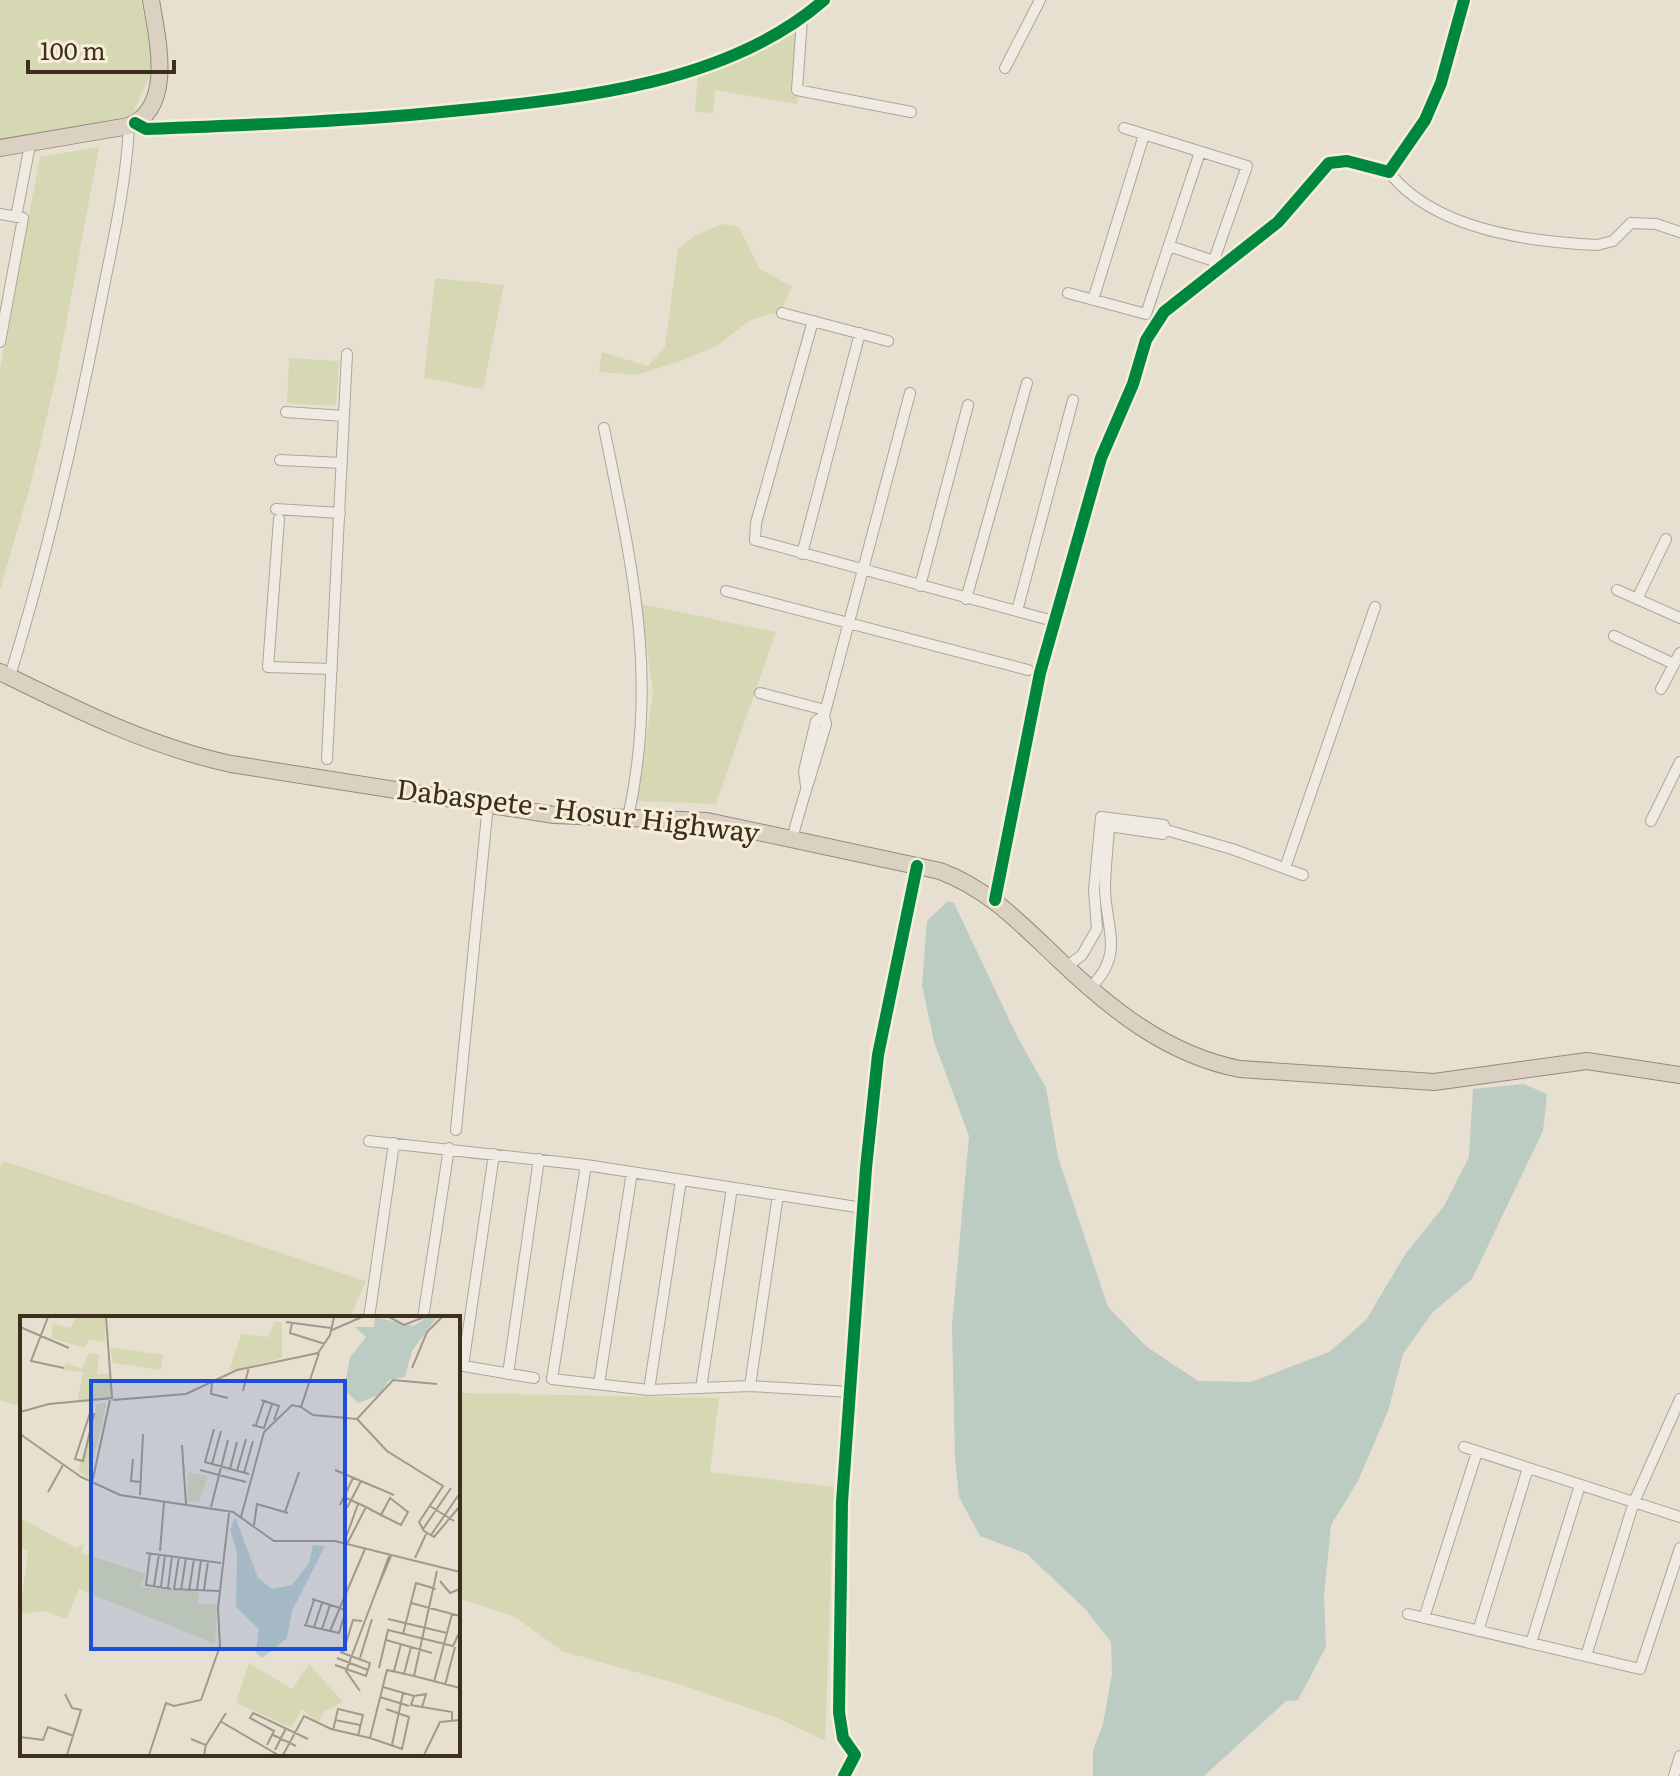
<svg xmlns="http://www.w3.org/2000/svg" width="1680" height="1776" font-family="Literata,serif">
  <style>
    .green { fill: #d6d7b3 }
    .water { fill: #bcccc2 }
    .lines { fill: none; stroke-linecap: round; stroke-linejoin: round }
    .minor-casing { stroke: #ada599; stroke-width: 12 }
    .highway-casing { stroke: #928b80; stroke-width: 18 }
    .minor { stroke: #efebe3; stroke-width: 10 }
    .highway { stroke: #dad1c2; stroke-width: 16 }
    .cycleway-casing { stroke: #f7eed8; stroke-width: 17 }
    .cycleway { stroke: #00873e; stroke-width: 12 }
    .labels { text-anchor: middle; stroke-width: 6; stroke-linejoin: round; paint-order: stroke }
    .street-label { font-size: 28px; fill: #3d2e20; stroke: #f7eed8 }
    .inset-road { fill: none; stroke: #a3998a; stroke-width: 2 }
    .view { fill: #1d4ed8; fill-opacity: 0.15; stroke: #1d4ed8; stroke-width: 4 }
    .inset-edge { fill: none; stroke: #3d2e20; stroke-width: 4 }
  </style>
  <rect width="100%" height="100%" fill="#e7e0d1"/>
  <!-- green -->
  <path class="green" d="M0 0H141L154 67 130 119 0 142Z
    M793 33H797L791 93 798 96 797 104 715 90 713 113 695 112 698 73Z
    M99 147 57 373 31 483 0 590V368L40 157Z
    M722 224 739 227 759 268 792 287 779 316 773 313 750 320 717 346 681 361 636 375 599 372 602 352 648 366 665 347 678 249 694 236Z
    M435 278 504 285 483 389 424 378Z
    M289 358 339 361 336 406 287 403Z
    M641 604 776 632 716 804 637 801 653 693Z
    M4 1161 366 1281 350 1318H22V1407L0 1400V1165Z
    M458 1393 719 1398 710 1472 834 1487 825 1741 780 1719 685 1686 562 1651 515 1617 458 1598Z"/>
  <!-- water -->
  <path class="water" d="M948 901 954 903 1017 1036 1046 1088 1058 1157 1108 1307 1147 1347 1198 1381 1251 1382 1329 1352 1366 1320 1406 1253 1444 1206 1469 1157 1473 1089 1524 1084 1547 1094 1543 1131 1472 1279 1432 1313 1403 1354 1388 1411 1358 1481 1331 1525 1324 1596 1326 1647 1298 1700 1286 1701 1204 1776H1093V1750L1103 1724 1112 1674 1111 1642 1086 1610 1027 1554 980 1536 959 1497 955 1458 952 1325 969 1136 934 1042 922 985 927 921Z"/>
  <g class="lines">
    <!-- minor casing -->
    <g class="minor-casing">
      <path id="minor" d="M802 19 797 90 911 112
        M1005 68 1040 0
        M135 123 146 129C252 125 357 121 462 110 582 98 729 83 824 0
        M1124 128 1247 166 1214 260
        M1389 172C1433 229 1529 242 1597 245L1613 241 1631 223 1656 224 1680 232
        M0 214 23 218 0 342
        M16 217 30 145
        M1169 246 1220 263
        M1068 293 1146 314 1200 152
        M1093 300 1144 135
        M782 313 888 341
        M813 321 756 523 755 540 1046 619
        M286 412 344 416
        M604 428C632 566 659 676 628 818
        M280 460 342 463
        M276 509 340 513
        M279 519 268 667 332 669
        M802 554 860 333
        M920 586 968 405
        M1617 590 1680 618
        M726 591 1028 670
        M966 599 1027 383
        M1637 599 1666 539
        M1017 611 1073 400
        M1614 636 1674 664
        M10 676C47 556 75 435 99 311 111 250 126 188 129 126
        M1661 689 1680 653
        M760 693 825 710
        M327 759 347 354
        M806 786 804 771 816 721 824 716
        M1651 821 1680 762
        M792 839C802 800 815 763 826 724L824 716 910 393
        M1285 868 1375 607
        M995 900 1040 673 1101 458 1133 384 1146 340 1164 312 1278 222 1329 163 1347 161 1389 172 1425 120 1441 83 1464 0
        M1066 967 1082 955 1097 929 1094 890 1101 817 1164 825 1166 830 1232 849 1303 875
        M1090 988C1125 954 1106 930 1105 889 1105 868 1108 847 1109 826L1163 834 1166 830
        M456 1130 488 804
        M369 1141 586 1165 863 1208
        M586 1165 552 1379 649 1390 750 1386 851 1392
        M369 1318 394 1143
        M423 1318 449 1148
        M458 1365 534 1378
        M463 1366 494 1154
        M508 1374 539 1159
        M599 1384 632 1172
        M750 1386 778 1195
        M701 1388 732 1188
        M649 1390 681 1180
        M1464 1447 1680 1517
        M1408 1614 1640 1669 1680 1548
        M1424 1618 1477 1452
        M1478 1631 1528 1468
        M1531 1643 1580 1485
        M1586 1656 1634 1502 1680 1399
        M844 1776 855 1755 843 1738 839 1712 842 1502 866 1168 878 1055 917 866
        M1674 1776 1680 1756"/>
    </g>
    <!-- highway casing -->
    <g class="highway-casing">
      <path id="highway" d="M0 148 129 126C175 107 157 38 151 0
        M0 672C75 709 148 746 231 764L554 815 707 821 940 871C988 889 1019 922 1056 957 1109 1008 1167 1055 1240 1069L1434 1082 1587 1061 1680 1075"/>
    </g>
    <!-- minor -->
    <use href="#minor" class="minor"/>
    <!-- highway -->
    <use href="#highway" class="highway"/>
    <!-- cycleway casing -->
    <g class="cycleway-casing">
      <path id="cycleway" d="M135 123 146 129C252 125 357 121 462 110 582 98 729 83 824 0
        M995 900 1040 673 1101 458 1133 384 1146 340 1164 312 1278 222 1329 163 1347 161 1389 172 1425 120 1441 83 1464 0
        M844 1776 855 1755 843 1738 839 1712 842 1502 866 1168 878 1055 917 866"/>
    </g>
    <!-- cycleway -->
    <use href="#cycleway" class="cycleway"/>
  </g>
  <g class="labels">
    <!-- street labels -->
    <g class="street-label">
      <text transform="translate(578 811) rotate(7)" y="10">Dabaspete - Hosur Highway</text>
    </g>
  </g>
  <!-- overview -->
  <g transform="translate(20 1316)">
    <rect width="440" height="440" fill="#e7e0d1"/>
    <path d="M55 1H85V26L69 23 65 32 31 22 33 8 51 12ZM255 5 262 6V42L209 55 221 18 248 21ZM90 31 143 39 141 54 93 47ZM69 37 79 38 77 58H91L90 83 57 87 63 56 44 54 46 47 62 53ZM86 87 79 121 68 162 58 155 77 88ZM168 156 188 160 179 186H167ZM0 202 56 232 64 228 62 237 126 258 120 271 179 276 178 287 197 289 195 328 59 273 47 303 24 295 0 298 8 235 3 232 0 240ZM229 347 272 373 289 348 323 386 305 395 298 407 282 393 272 412 216 387Z" fill="#d6d7b3"/>
    <path d="M355 1 394 10 406 1H417L392 35 385 61 369 64 359 79 338 87 324 73 330 41 346 21 335 11H354ZM215 201 238 262 252 273 272 269 289 247 293 229 305 230 272 295 267 322 242 342 236 337 239 313 216 291 217 236 210 214Z" fill="#bcccc2"/>
    <path class="inset-road" d="M28 1 11 45 44 52M369 1 384 9 404 1M266 6 311 12M272 7 270 17 305 28M0 11 49 32M312 14 342 1M392 52 407 16 422 1M192 67 191 78 208 82M223 75 229 51M93 84 166 78 217 54 298 37 310 19 314 1M241 84 259 90 254 104M281 91 293 99 337 103 373 64 417 68M0 96 29 88 92 82 86 1M70 97 74 98 63 145 55 143ZM337 103 367 135 423 170 399 206 404 215 414 221 440 190M232 109 244 112 252 88M236 109 244 85M194 113 185 146 229 158M0 118 61 161 100 179 213 196 254 225H315L440 256M162 129 166 188M113 143 111 165 121 166M192 148 201 115M210 153 217 126M180 154 226 166M315 154 374 179M217 155 226 123M224 157 233 125M72 167 90 84M28 176 43 149M120 179 123 118M324 181 346 191 361 199 381 209 388 196 370 182 361 199M320 189 333 162M410 190 434 205M191 191 208 124M327 192 341 165M265 196 279 156M221 201 244 116 272 89 281 91 299 37M234 209 237 188 268 197M403 213 431 172M411 219 440 177M324 227 338 188M327 228 346 191M140 235 144 186M126 237 201 247M130 237 126 269 151 273M369 240 357 273 371 240M159 241 154 273 199 275M395 242 407 216M420 265 430 277 440 273M134 270 139 238M141 271 145 239M148 272 152 240M177 273 181 244M161 274 166 242M184 274 188 245M169 275 174 243M391 287 440 300M368 303 427 317M286 308 294 284M284 309 319 317 326 294 292 283M294 311 302 287M302 313 310 289M310 315 345 233M383 318 396 267 416 273M366 324 412 337M323 337 333 304 342 305M317 342 348 354M340 342 352 303M315 349 346 360 350 347 320 336M359 352 368 314 433 330 440 315M374 355 381 328M384 358 391 331M394 360 440 372M414 366 432 298M425 369 435 331M363 371 394 380 406 378 402 391 391 389 394 380M340 375 326 355 357 273M45 378 52 392 61 394 47 439M360 381 389 390M402 391 432 396V404M315 404 340 409M200 405 258 439M313 414 318 393 343 399 338 420M253 419 276 430M0 421 23 424 28 411 54 420M350 422 382 433 389 401 366 393M171 423 186 429 184 439M186 429 206 397M247 429 254 415 230 402 233 397 288 423M372 429 383 377M255 434 266 412M129 439 146 387 154 390 181 384 200 330 198 292 209 197M263 439 284 400 311 413 350 422 367 354 394 360 417 255M404 439 420 406 440 404"/>
    <path class="view" d="M71 65H325V333H71Z"/>
    <rect width="440" height="440" class="inset-edge"/>
  </g>
  <!-- scale -->
  <path d="M28 60v12h146v-12" fill="none" stroke="#3d2e20" stroke-width="4"/>
  <text x="40" y="60" font-size="24" fill="#3d2e20" stroke="#f7eed8" stroke-width="6" paint-order="stroke">100 m</text>
</svg>
